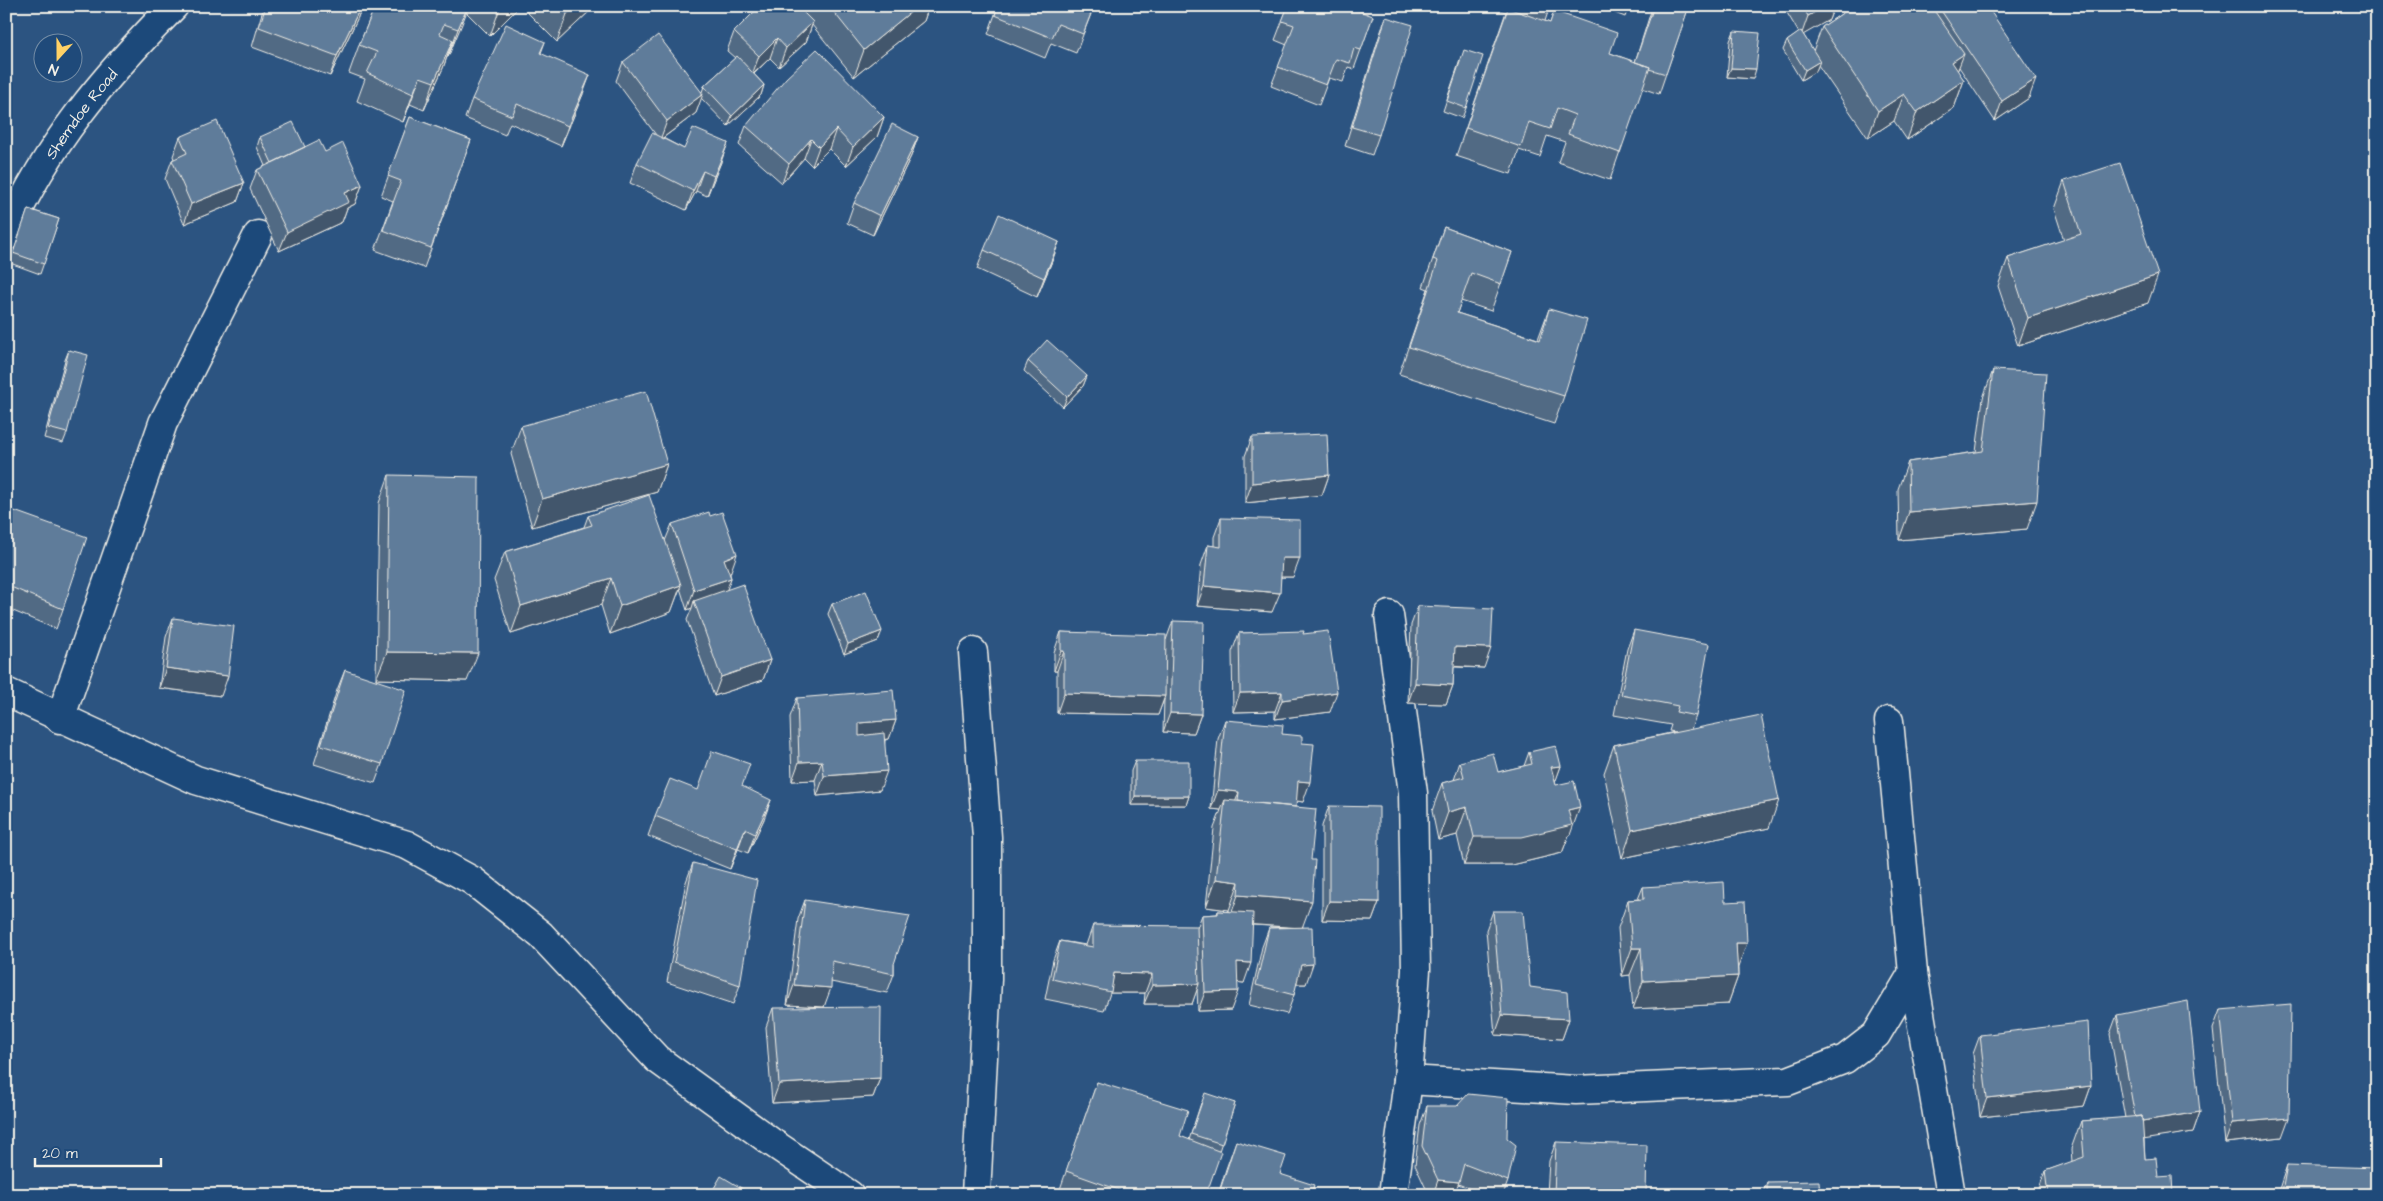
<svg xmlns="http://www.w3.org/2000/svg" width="2383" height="1201" font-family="'Architects Daughter',sans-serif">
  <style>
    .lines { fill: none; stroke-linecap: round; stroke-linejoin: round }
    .street-casing { stroke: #f4f1e8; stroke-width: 31 }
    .street { stroke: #1f4a7a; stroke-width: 28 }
    .wall { fill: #516a84; stroke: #f4f1e8 }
    .shaded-wall { fill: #42566c; stroke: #f4f1e8 }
    .building { fill: #5e7b9a; stroke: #f4f1e8 }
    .labels { text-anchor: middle; stroke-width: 5; stroke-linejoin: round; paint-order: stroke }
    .street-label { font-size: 16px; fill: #f4f1e8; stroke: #1f4a7a }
  </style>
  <rect width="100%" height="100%" fill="#2c5481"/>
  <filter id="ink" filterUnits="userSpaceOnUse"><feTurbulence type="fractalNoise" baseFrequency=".02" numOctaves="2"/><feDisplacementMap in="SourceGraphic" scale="10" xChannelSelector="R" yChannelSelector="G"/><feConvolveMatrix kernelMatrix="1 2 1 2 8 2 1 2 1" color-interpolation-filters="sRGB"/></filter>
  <g filter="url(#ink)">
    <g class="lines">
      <!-- street casing -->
      <g class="street-casing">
        <g id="street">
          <path id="s1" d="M6 236C47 144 104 77 174 6"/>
          <path d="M1389 615 1413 793 1416 970 1408 1080 1393 1195"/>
          <path d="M973 652 987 837V979L976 1195"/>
          <path d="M6 692 196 780 407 845 473 881 541 935 657 1059 770 1141 850 1195"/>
          <path d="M60 719 163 423 258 235"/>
          <path d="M1889 721 1913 973 1951 1195"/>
          <path d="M1408 1080 1576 1090 1788 1081 1845 1059 1876 1035 1913 973"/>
        </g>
      </g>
      <!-- street -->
      <use href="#street" class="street"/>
    </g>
    <!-- wall -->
    <path class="wall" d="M264 6H362L358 17 330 76 252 47Z
      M375 6H520L490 36 466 12 448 57H447L443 68 424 110 410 104 403 122 357 101 365 79 349 73 359 45Z
      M521 6H595L557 42Z
      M760 6H929L924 21 854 77 812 25 806 42 779 67 770 58 754 74 764 85 761 95 728 126 701 98 696 113 663 138 684 149 721 162 707 196 696 191 686 210 630 183 637 163 656 135 616 81 623 62 702 92 704 86 735 58 727 51 734 32Z
      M998 6H1094L1076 53 1051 43 1045 58 988 34Z
      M1288 6 1373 16 1354 69 1348 67 1343 82 1329 78 1319 105 1271 86 1287 45 1275 40Z
      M1486 6H1550L1545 21 1550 23 1554 11 1610 53 1635 62 1651 11 1637 6H1689L1659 94 1642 88 1610 180 1558 162 1565 142 1547 136 1540 157 1519 150 1511 174 1456 156 1506 12Z
      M1597 6H1629L1625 17Z
      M1783 6H1834L1829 20 1803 34 1813 51 1822 27 1853 6H1987L2029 98 1995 121 1959 67 1957 71 1964 80 1954 108 1907 140 1894 121 1868 138 1818 65 1816 71 1801 80 1783 50 1787 41 1799 33Z
      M1386 17 1379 135 1372 155 1345 146 1379 37Z
      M1734 31 1753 79 1727 77 1730 41Z
      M545 42 541 53 583 94 561 146 510 123 505 135 465 118 472 99Z
      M1460 60 1466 108 1462 118 1443 111Z
      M2377 68V81L2374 77Z
      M410 117 471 140 424 268 375 250 393 201 381 196Z
      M884 117 877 137 846 166 829 149 812 166 804 158 782 183 739 145 746 126Z
      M180 137 244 183 237 202 184 224 165 179 172 160 174 159 173 156Z
      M260 137 325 152 362 185 355 204 347 208 342 222 279 251 250 189 257 170 265 166 257 147Z
      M918 137 911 156 873 235 847 223 854 203Z
      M2064 181 2148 303 2018 346 1998 286 2008 258 2064 240 2054 209Z
      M28 209 59 219 40 274 10 263Z
      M1444 227 1512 252 1491 311 1461 301 1457 313 1538 339 1549 309 1564 396 1554 424 1399 374 1428 289 1423 287Z
      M1059 242 1052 261 1037 297 977 269 984 250Z
      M69 350 67 433 63 443 44 438 65 360Z
      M1028 361 1087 376 1083 386 1063 407 1024 371Z
      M1993 370 2027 529 1899 540 1898 489 1908 462 1976 452 1983 398Z
      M521 426 667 464 657 492 532 527 511 454Z
      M1252 437 1329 475 1322 495 1245 503V456Z
      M389 475 467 681 376 679 379 503Z
      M6 508 63 609 56 629 6 608Z
      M588 516 665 541 672 524 730 574 731 578 726 590 770 660 763 680 714 696 687 620 692 608 687 610 680 588 671 612 610 634 601 605 511 634 494 580 505 552 584 527Z
      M1221 518 1293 577H1281L1272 612 1197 606 1201 565 1208 545 1214 546V537Z
      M832 604 878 641 844 654 828 614Z
      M1418 606 1484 668 1454 667 1453 685 1446 704 1408 703 1411 625Z
      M173 618 221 696 159 688 166 637Z
      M1173 621 1201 714 1194 733 1163 732 1164 699 1158 715 1057 713V671H1054V652L1061 632 1166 640Z
      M1634 630 1696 716 1691 729 1769 828 1622 858 1604 773 1614 745 1675 732 1669 731 1671 725 1614 715 1627 649Z
      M1239 633 1303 634 1330 712 1275 719V711L1233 712 1232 652Z
      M345 670 382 764 375 783 314 764 337 690Z
      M797 698 896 720 889 739 885 740 880 790 817 796 815 780 792 781 790 717Z
      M1225 720 1282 734 1302 743 1303 802 1297 801 1296 807 1306 984H1296L1294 995 1287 1014 1249 1005 1262 947 1269 928 1288 927 1252 925 1244 983 1237 982 1231 1010 1198 1011 1197 989 1192 1004H1144L1145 993H1110L1104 1011 1045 999 1053 960 1060 941 1086 945 1093 925 1197 928 1202 915 1217 914 1218 911 1229 912V910L1206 907 1214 828 1221 810 1211 809 1218 739Z
      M1529 752 1561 766 1555 782 1570 835H1569L1562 853 1512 865H1464L1457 835 1438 840 1432 811 1442 783 1454 780 1460 762 1498 772 1524 766Z
      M1135 761 1189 796 1186 805H1131V771Z
      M742 786 764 819 748 853 738 849 730 869 648 836 655 816 698 790Z
      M1329 806 1379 902 1372 921 1322 920V826Z
      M693 863 740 985 733 1004 667 982 686 882Z
      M1643 887 1725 902 1738 969V976L1728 1004 1633 1009 1630 975 1622 976 1618 928 1628 900 1638 899Z
      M805 900 894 964V974L887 993 831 982 824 1007 787 1005 798 919Z
      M1493 911 1530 987 1569 1019 1562 1039 1495 1035 1486 930Z
      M773 1008 880 1078 873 1097 772 1103 766 1027Z
      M2220 1010 2282 1137 2225 1143 2213 1029Z
      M2117 1015 2200 1112 2193 1132 2144 1139 2145 1159 2158 1177 2173 1195H2037L2045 1171 2072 1162 2071 1149 2081 1121 2125 1118 2110 1034Z
      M1980 1035 2091 1086 2084 1106 1980 1117 1973 1054Z
      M1097 1082 1180 1136 1189 1140 1201 1103H1235L1219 1151 1206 1195H1058Z
      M1427 1106 1507 1138 1508 1181 1503 1195H1486L1458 1184 1454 1195H1429L1415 1165 1420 1125Z
      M1236 1141 1280 1174 1311 1195H1218L1226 1169Z
      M1556 1142 1646 1195H1547L1549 1161Z
      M2287 1165 2377 1195H2277Z
      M1767 1182 1820 1195H1762Z"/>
    <!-- shaded-wall -->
    <path class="shaded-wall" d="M361 6H362L358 17 330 76 337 56Z
      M468 6H469L462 24 448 57 458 29Z
      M502 6H520L490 36 500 8Z
      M576 6H595L557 42 567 14Z
      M918 6H929L924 21 854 77 864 50Z
      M1826 6H1834L1829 20 1801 36 1808 16Z
      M813 22 806 42 779 67 786 48Z
      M777 38 770 58 752 75 759 56Z
      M453 40 443 68 424 110 434 82Z
      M1964 54 1953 82 1952 62Z
      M1820 61 1816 71 1801 80 1805 70Z
      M1731 68 1756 69 1753 79 1727 77Z
      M590 75 583 94 561 146 568 126Z
      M420 77 410 104 403 122 413 94Z
      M2036 79 2029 98 1995 121 2002 101Z
      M1964 80 1954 108 1907 140 1917 112Z
      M764 85 761 95 728 126 732 116Z
      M703 94 696 113 660 140 667 121Z
      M1904 94 1894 121 1868 138 1878 111Z
      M884 117 877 137 846 166 853 147Z
      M836 129 829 149 812 166 819 147Z
      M918 137 911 156 873 235 880 216Z
      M811 139 804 158 782 183 789 164Z
      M728 143 721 162 707 196 714 176Z
      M703 171 696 191 686 210 693 191Z
      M244 183 237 202 184 224 191 204Z
      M362 185 355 204 347 208 342 222 279 251 287 232 345 193Z
      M1059 242 1052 261 1037 297 1044 278Z
      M2158 275 2148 303 2018 346 2028 318Z
      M1087 376 1083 386 1063 407 1067 397Z
      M667 464 657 492 532 527 542 499Z
      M1329 475 1322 495 1245 503 1252 483Z
      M2037 501 2027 529 1899 540 1909 512Z
      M737 554 730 574 717 578 724 559Z
      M1282 558H1300L1293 577H1275Z
      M611 578 601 605 511 634 521 606Z
      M731 578 724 598 694 601 692 608 687 610 694 590Z
      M681 585 671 612 610 634 620 606Z
      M1204 586 1280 593 1272 612 1197 606Z
      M882 631 878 641 844 654 848 644Z
      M1455 647 1491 648 1484 668 1448 666Z
      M1061 651H1064L1057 671H1054Z
      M387 652 478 653 467 681 376 679Z
      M770 660 763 680 714 696 721 677Z
      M166 668 228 676 221 696 159 688Z
      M1415 683 1453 685 1446 704 1408 703Z
      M1282 692 1275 711 1233 712 1240 693Z
      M1337 692 1330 712 1275 719 1282 700Z
      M1064 693 1165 696 1158 715 1057 713Z
      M1170 713 1201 714 1194 733 1163 732Z
      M896 720 889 739 852 743 859 723Z
      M822 761 815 780 792 781 799 762Z
      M1561 766 1551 794V767Z
      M887 771 880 790 817 796 824 776Z
      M1298 781 1310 782 1303 802 1291 800Z
      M1218 790 1239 792 1232 811 1225 800 1221 810 1211 809Z
      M1135 796H1189L1186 805H1131Z
      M771 800 764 819 748 853 755 834Z
      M1779 800 1769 828 1622 858 1632 830Z
      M1467 807 1457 835 1438 840 1448 812Z
      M1580 807 1570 835H1569L1562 853 1512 865H1464L1474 837 1568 810Z
      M745 829 738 849 730 869 737 849Z
      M1216 879 1239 882 1229 910 1206 907Z
      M1238 895 1312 901 1302 928 1228 923Z
      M1329 901 1379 902 1372 921 1322 920Z
      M1736 943H1747L1737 970Z
      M1632 948H1641L1630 975 1622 976Z
      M1237 962 1251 963 1244 983 1230 982Z
      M1313 964 1306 984H1294L1301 965Z
      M1114 973 1152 974 1145 993H1110Z
      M1738 976 1728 1004 1633 1009 1643 981Z
      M1199 984 1192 1004H1144L1152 985Z
      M794 985 831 988 824 1007 787 1005Z
      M1238 991 1231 1010 1198 1011 1205 992Z
      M1502 1015 1569 1019 1562 1039 1495 1035Z
      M880 1078 873 1097 772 1103 779 1084Z
      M2091 1086 2084 1106 1980 1117 1987 1098Z
      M2200 1112 2193 1132 2129 1142 2136 1122Z
      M2289 1118 2282 1137 2225 1143 2232 1123Z
      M1438 1180 1459 1182 1454 1195H1433Z"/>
    <!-- building -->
    <path class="building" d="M266 6H361L337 56 259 27Z
      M375 6H468L458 29 444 24 440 34 453 40 434 82 420 77 413 94 367 73 377 52 359 45Z
      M559 6H576L567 14Z
      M760 6H797L813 22 786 48 777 38 759 56 734 32Z
      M829 6H918L864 50Z
      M998 6H1094L1083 34 1058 24 1052 38 995 15Z
      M1288 6H1346L1373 16 1361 50 1354 48 1350 63 1336 59 1326 85 1278 67 1294 25 1282 21Z
      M1654 6H1689L1666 74 1649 69 1650 67 1635 62Z
      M1802 6H1826L1808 16Z
      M1853 6H1931L1964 54 1952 62 1964 80 1917 112 1904 94 1878 111 1822 27Z
      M1938 6H1987L2036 79 2002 101Z
      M1508 8 1550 23 1554 11 1617 33 1610 53 1650 67 1620 153 1568 134 1575 115 1557 108 1550 129 1529 122 1521 147 1466 128Z
      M1386 17 1413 25 1379 135 1352 127Z
      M506 24 545 42 540 53 590 75 568 126 517 104 512 116 472 99Z
      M1734 31 1760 33 1756 69 1731 68Z
      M1801 31 1820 61 1805 70 1787 41Z
      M658 35 703 94 667 121 623 62Z
      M817 49 884 117 853 147 836 129 819 147 811 139 789 164 746 126 786 78Z
      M1464 50 1483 56 1466 108 1447 101Z
      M737 56 764 85 732 116 704 86Z
      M410 117 471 140 431 248 383 230 401 181 388 176Z
      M217 121 244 183 191 204 172 160 187 153 180 137Z
      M293 122 305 147 272 163 260 137Z
      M892 124 918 137 880 216 854 203Z
      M693 128 728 143 714 176 703 171 693 191 637 163 652 133 684 149Z
      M319 140 325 152 343 143 362 185 345 193 349 202 287 232 257 170Z
      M2120 163 2158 275 2028 318 2008 258 2081 234 2064 181Z
      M28 209 59 219 44 264 13 253Z
      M999 214 1059 242 1044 278 984 250Z
      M1444 227 1512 252 1501 284 1471 273 1457 313 1540 340 1549 309 1587 320 1564 396 1409 347 1438 261 1433 259Z
      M1047 340 1087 376 1067 397 1028 361Z
      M69 350 88 355 67 433 48 428Z
      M1993 370 2046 373 2037 501 1909 512 1908 462 1983 451Z
      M646 391 667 464 542 499 521 426Z
      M1327 434 1329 475 1252 483V437Z
      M389 475 479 477 478 653 387 652Z
      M649 495 681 585 620 606 611 578 521 606 505 552 592 525 588 516Z
      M6 508 87 537 63 609 6 585Z
      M709 512 710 516 722 512 737 554 724 559 731 578 694 590 672 524Z
      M1221 518 1300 520V558H1282L1280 593 1204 586 1208 545 1221 547Z
      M743 584 770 660 721 677 694 601Z
      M866 591 882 631 848 644 832 604Z
      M1418 606 1493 609 1491 648 1455 647 1453 685 1415 683Z
      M173 618 234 626 228 676 166 668Z
      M1173 621 1204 622 1201 714 1170 713Z
      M1634 630 1709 644 1696 716 1676 712 1678 706 1621 695Z
      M1304 631 1303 634 1328 631 1337 692 1282 700V692L1240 693 1239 633Z
      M1061 632 1166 635 1165 696 1064 693V651H1061Z
      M345 670 406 690 382 764 321 745Z
      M893 690 896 720 859 723V736L884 733 887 771 824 776 822 761 799 762 797 698Z
      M1761 715 1779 800 1632 830 1614 745Z
      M1225 720 1283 725 1282 734 1302 736V743L1314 744 1310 782 1298 781 1296 807 1238 801 1239 792 1218 790Z
      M1556 746 1561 766 1551 767 1556 785 1574 781 1580 807 1568 810 1572 825 1522 837H1474L1467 807 1448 812 1442 783 1464 777 1460 762 1493 753 1498 772 1532 764 1529 752Z
      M712 751 750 764 742 786 771 800 755 834 745 829 737 849 655 816 670 779 698 790Z
      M1135 761H1189V796H1135Z
      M1225 800 1316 809 1311 860H1315L1312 901 1238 895 1239 882 1216 879Z
      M1329 806 1379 807V902L1329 901Z
      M693 863 757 880 740 985 674 962Z
      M1724 882 1725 902 1745 901 1747 943H1736L1738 976 1643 981 1641 948H1632L1628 900 1644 899 1643 887Z
      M805 900 910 916 894 964V974L832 961 831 988 794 985Z
      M1218 911 1253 913 1251 963 1237 962 1238 991 1205 992 1202 915 1218 914Z
      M1493 911H1523L1530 987 1567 992 1569 1019 1502 1015Z
      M1093 925 1197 926 1199 984 1152 985V974L1114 973 1111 992 1052 979 1060 941 1093 947Z
      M1312 927 1313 964 1301 965 1294 995 1256 985 1269 928Z
      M2188 1001 2200 1112 2142 1121V1116L2135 1117 2117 1015Z
      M2291 1004 2289 1118 2232 1123 2220 1010Z
      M881 1007 880 1078 779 1084 773 1008Z
      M2088 1022 2091 1086 1987 1098 1980 1035Z
      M1097 1082 1188 1110 1180 1136 1221 1152 1206 1195H1133L1066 1171Z
      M1205 1093 1235 1103 1222 1144 1191 1134Z
      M1468 1094 1508 1098 1507 1138 1516 1145 1508 1181 1464 1164 1459 1182 1438 1180 1422 1146 1427 1106H1457Z
      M2142 1116 2145 1159 2156 1158 2158 1177 2172 1176 2173 1195H2048L2045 1171 2084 1157 2081 1121Z
      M1236 1141 1286 1156 1280 1174 1314 1185 1311 1195H1224L1219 1193Z
      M1556 1142 1647 1145 1646 1195H1554Z
      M2287 1165 2377 1168V1195H2285L2282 1192Z
      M721 1176 753 1195H710Z
      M1819 1181 1820 1195H1767V1182Z"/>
  </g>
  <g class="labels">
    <!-- street labels -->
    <g class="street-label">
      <text dy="6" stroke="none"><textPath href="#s1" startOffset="144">Shemdoe Road</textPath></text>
    </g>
  </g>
  <!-- margin -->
  <rect width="2383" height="1201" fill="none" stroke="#1f4a7a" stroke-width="25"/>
  <rect x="12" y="12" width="2358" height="1176" fill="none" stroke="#f4f1e8" stroke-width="2" filter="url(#ink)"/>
  <!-- north arrow -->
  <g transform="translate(58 58) rotate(201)"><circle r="24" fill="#1f4a7a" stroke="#748da6"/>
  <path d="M0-4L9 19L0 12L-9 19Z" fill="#ffd166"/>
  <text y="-8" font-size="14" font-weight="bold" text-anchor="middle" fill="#f4f1e8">N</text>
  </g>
  <!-- scale -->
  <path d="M35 1158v8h126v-8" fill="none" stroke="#f4f1e8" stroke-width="2.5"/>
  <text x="42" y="1158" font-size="15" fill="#f4f1e8" stroke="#1f4a7a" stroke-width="4" paint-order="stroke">20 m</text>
</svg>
